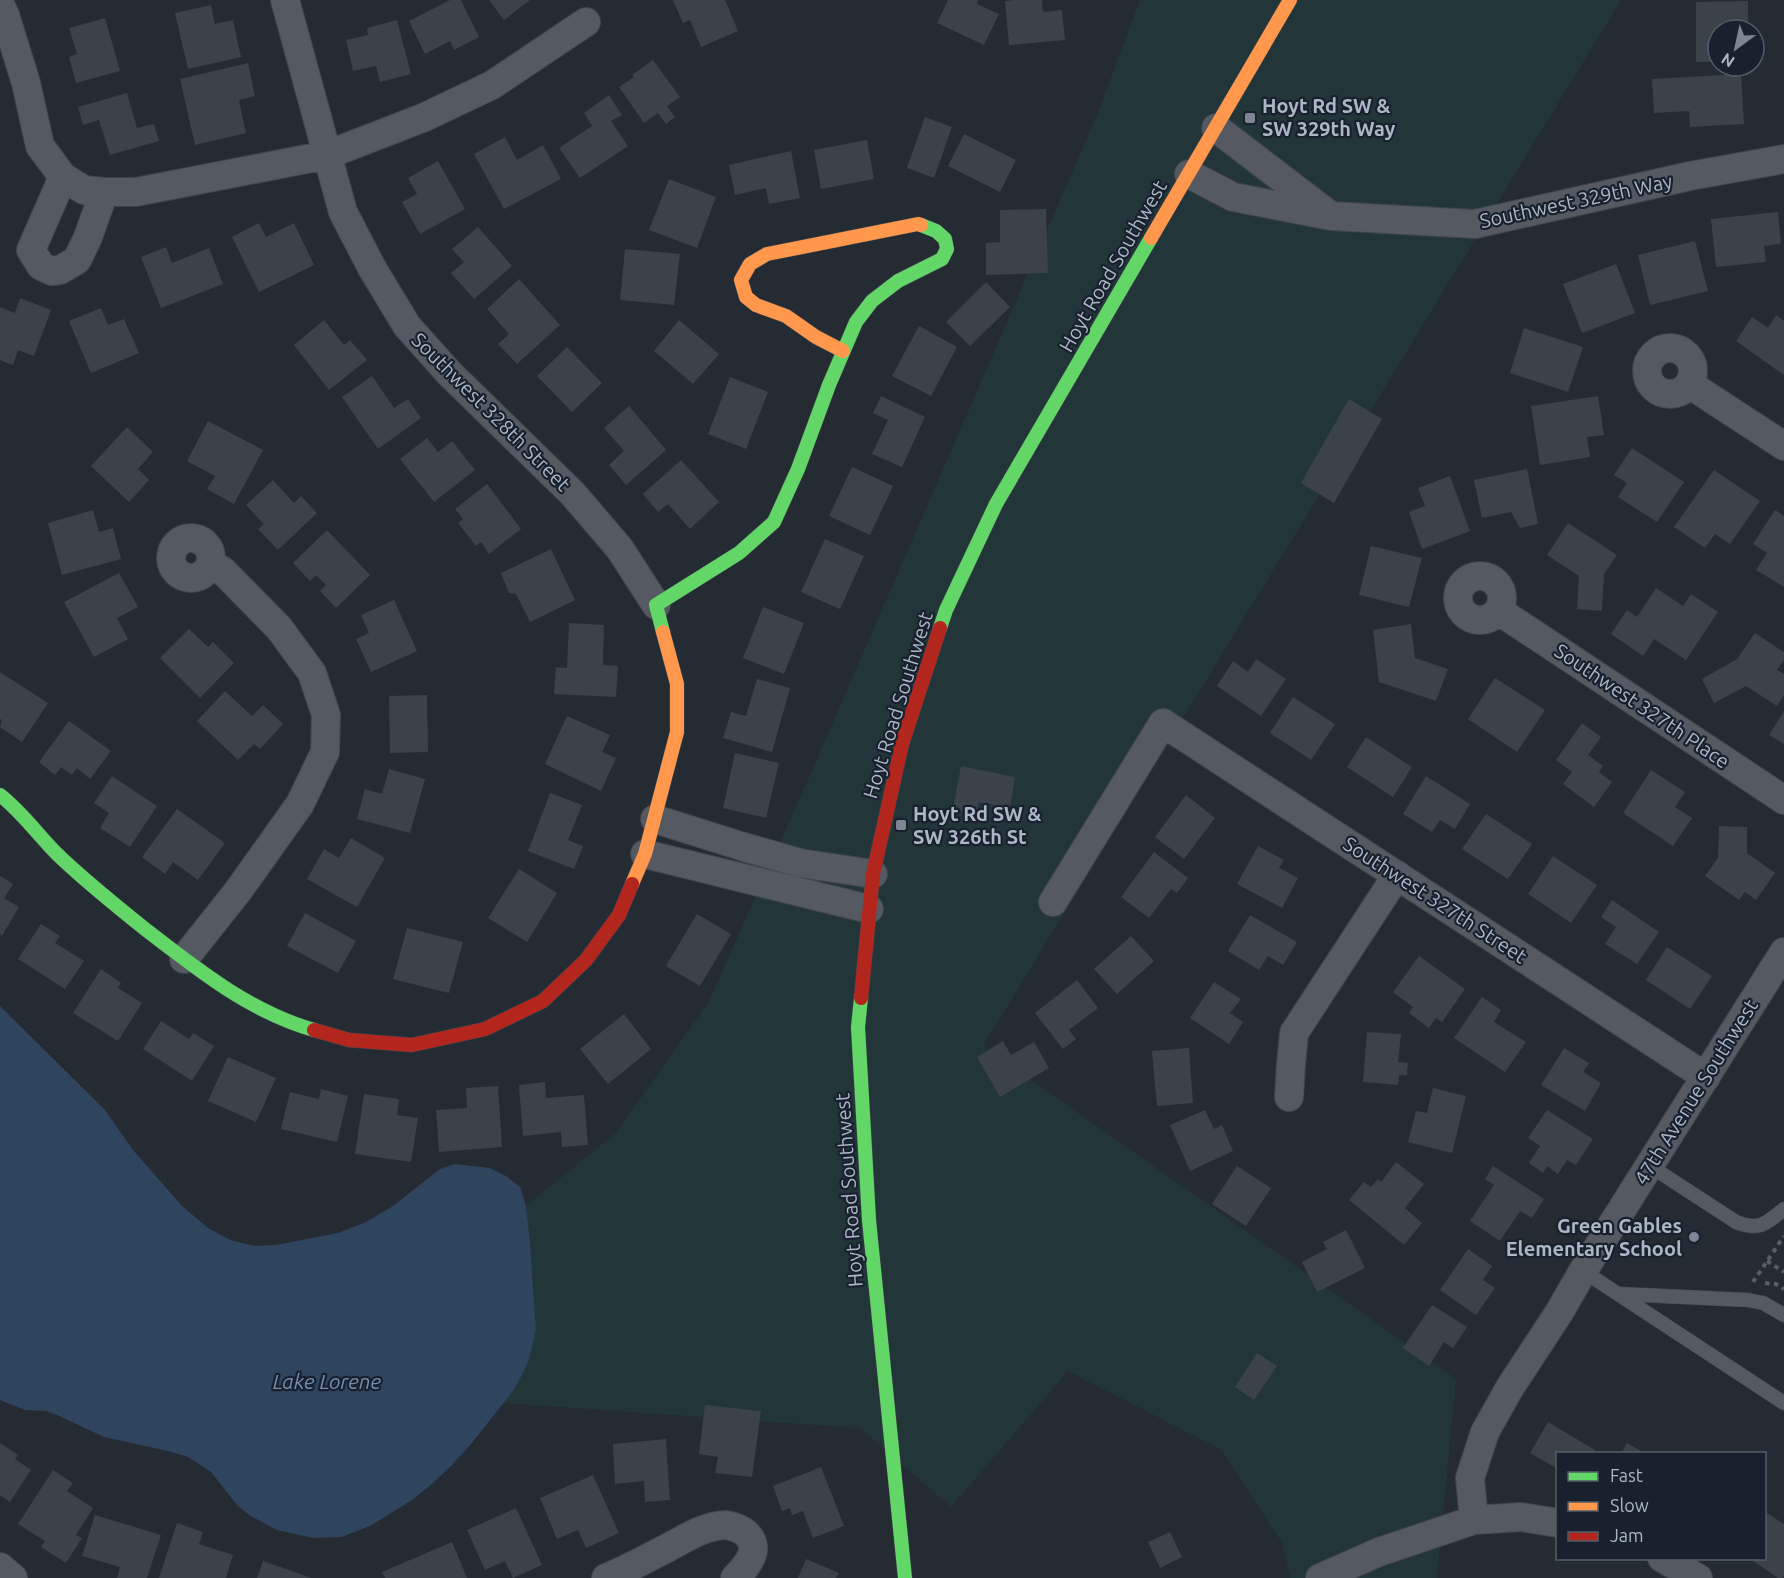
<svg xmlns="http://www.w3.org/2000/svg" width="1784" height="1578" font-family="Ubuntu,sans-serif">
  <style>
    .green { fill: #223639 }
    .water { fill: #2f445d }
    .building { fill: #3c4249 }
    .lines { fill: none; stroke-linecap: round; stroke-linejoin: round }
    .lane-casing { stroke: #41464c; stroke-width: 15 }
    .street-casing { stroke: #41464c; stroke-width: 30 }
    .fast-casing { stroke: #41464c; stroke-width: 15 }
    .slow-casing { stroke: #41464c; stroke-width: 15 }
    .jam-casing { stroke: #41464c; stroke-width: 15 }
    .path { stroke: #575e64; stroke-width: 4; stroke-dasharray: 4.5 4.5; stroke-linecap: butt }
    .lane { stroke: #545962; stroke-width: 14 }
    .street { stroke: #545962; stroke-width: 28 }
    .fast { stroke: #63d668; stroke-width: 14 }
    .slow { stroke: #ff974d; stroke-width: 14 }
    .jam { stroke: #b3261e; stroke-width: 14 }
    .poi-dot { fill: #7d8693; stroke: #18212d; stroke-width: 2 }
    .labels { text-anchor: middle; stroke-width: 4.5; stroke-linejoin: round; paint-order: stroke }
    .poi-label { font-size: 20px; font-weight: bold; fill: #acb7c6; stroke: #18212d; text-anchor: start }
    .street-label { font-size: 20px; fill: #acb7c6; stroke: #18212d }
    .water-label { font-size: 21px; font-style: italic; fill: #728eb1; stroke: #18212d }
  </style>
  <rect width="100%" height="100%" fill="#252b33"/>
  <!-- green -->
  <path class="green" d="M1140 0H1621L983 1046 1456 1379 1437 1578H1290L1282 1543 1222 1450 1068 1371 951 1507 860 1428 503 1403 529 1360 534 1287 526 1206 616 1133 708 1003 811 773 1097 115Z"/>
  <!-- water -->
  <path class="water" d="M0 1006 105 1110 133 1150 182 1206 208 1228 230 1240 254 1246 276 1245 338 1233 366 1222 393 1206 440 1169 455 1164 490 1168 506 1176 520 1187 526 1206 530 1242 536 1330 529 1360 522 1375 513 1391 471 1444 451 1466 432 1484 412 1500 370 1526 342 1537 313 1538 277 1530 249 1515 237 1505 211 1472 188 1457 168 1451 104 1437 57 1415 46 1411 25 1410 0 1400Z"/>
  <!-- building -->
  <path class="building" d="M450 0H461L479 37 454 50 450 41 425 54 409 21Z
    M489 0H530L504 20Z
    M673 0H725L738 31 701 47 690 20 683 23Z
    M948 0H978L977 4 999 14 984 45 937 23Z
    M1013 0H1042L1043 12 1062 10 1065 40 1009 45 1005 1Z
    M1748 1V30H1718V62H1696V2Z
    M211 5 215 24 233 20 241 57 188 69 175 13Z
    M105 18 120 71 76 83 69 57 77 54 69 28Z
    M397 20 411 74 380 82 376 66 353 71 346 40 368 35 367 28Z
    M653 60 680 97 667 106 675 117 666 124 658 113 644 123 619 87 634 77 632 75Z
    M248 63 255 96 239 100 246 133 195 145 180 79Z
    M1741 74 1744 124 1690 127 1689 111 1654 113 1652 79Z
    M127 93 137 128 154 124 159 141 110 155 99 120 83 125 78 107Z
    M609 95 622 115 611 121 628 146 580 178 559 148 592 126 584 113Z
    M925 117 952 127 934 178 907 168Z
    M964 134 1016 160 1000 192 948 166Z
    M505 137 517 160 543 145 561 179 504 209 474 154Z
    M867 140 874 179 821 189 814 150Z
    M791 151 800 198 769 204 766 188 735 195 729 165Z
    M438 161 465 209 420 234 402 202 417 194 408 178Z
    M669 179 716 197 697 248 649 230Z
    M1046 209 1048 273 986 275V243L1000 242V210Z
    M1778 212 1781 244 1764 246 1766 262 1716 267 1711 219Z
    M259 223 266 237 294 223 314 265 259 292 232 237Z
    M478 227 512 266 474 299 451 273 464 262 452 249Z
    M1695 241 1708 291 1650 305 1638 255Z
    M166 247 172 263 209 248 223 284 161 308 141 257Z
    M625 249 680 254 674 305 620 300Z
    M1616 264 1635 313 1582 333 1563 284Z
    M519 279 560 325 517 364 498 344 509 334 487 309Z
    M986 282 1010 307 970 346 946 322Z
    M20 298 51 310 34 356 18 350 13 365 0 360V307L15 313Z
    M101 308 108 325 124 319 139 353 91 373 69 321Z
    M1776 315 1784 321V375L1736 341 1752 317 1768 328Z
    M324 320 344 345 350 340 367 360 329 390 294 345Z
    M679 320 719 354 693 384 654 351Z
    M919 326 957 347 931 396 892 376Z
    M1524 328 1583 347 1568 392 1510 373Z
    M567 347 602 383 572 412 537 376Z
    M372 376 394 408 408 399 421 418 378 449 342 397Z
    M730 377 768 392 746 449 708 434Z
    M881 396 925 417 902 467 872 454 888 420 873 413Z
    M1598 396 1604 435 1587 437 1590 457 1540 465 1531 406Z
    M1349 399 1382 419 1334 503 1301 483Z
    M629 406 666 450 626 485 609 465 624 451 604 428Z
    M208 421 263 450 234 504 207 489 215 476 187 461Z
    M127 427 153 452 138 469 149 480 129 502 91 466Z
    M427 438 438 452 452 441 475 470 434 502 400 459Z
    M1632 448 1684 482 1657 522 1618 497 1627 483 1614 475Z
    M681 460 719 502 690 529 668 504 658 512 643 494Z
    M852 467 893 486 870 535 829 516Z
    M1527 469 1538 524 1520 528 1511 512 1482 518 1474 480Z
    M1714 470 1760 501 1730 544 1715 534 1705 548 1674 527Z
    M1450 476 1470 531 1422 549 1409 512 1425 506 1418 488Z
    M273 480 294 503 301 496 317 513 278 550 258 529 264 524 246 505Z
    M487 484 521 529 489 554 481 542 476 546 458 523 463 519 455 509Z
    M93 510 99 532 113 528 121 559 62 575 48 523Z
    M1775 510 1784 516V587L1756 570 1767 553 1753 544Z
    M1568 523 1617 555 1604 574 1602 611 1577 609 1579 576 1547 555Z
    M327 530 370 575 336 608 320 591 326 585 316 575 310 581 293 563Z
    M825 539 864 556 840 609 801 592Z
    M1371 546 1422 558 1409 607 1359 595Z
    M551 549 575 600 530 622 516 594 509 593 501 573Z
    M119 573 138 607 117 618 128 639 94 657 64 602Z
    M1656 588 1683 606 1691 594 1718 612 1686 660 1654 639 1643 656 1611 634 1627 610 1637 617Z
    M394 600 417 651 371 672 356 639 369 633 361 615Z
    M763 607 804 623 784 674 743 658Z
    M569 623 604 625 603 665 618 666 616 697 554 694 556 667 567 668Z
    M1411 624 1415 658 1448 669 1436 701 1379 682 1373 630Z
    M189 629 208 647 213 642 234 663 200 698 160 658Z
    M1755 633 1784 652V660L1777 670 1784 674V695L1777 706 1746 686 1714 703 1702 679 1737 659Z
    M1256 659 1286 679 1261 716 1217 686 1233 661 1248 672Z
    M0 672 48 703 22 742 0 727 2 720 0 719Z
    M1495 678 1545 710 1517 752 1468 719Z
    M757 679 790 688 772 752 723 738 731 712 746 716Z
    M225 691 252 716 263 705 283 724 260 749 254 744 238 760 197 721Z
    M427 695 428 752 390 753 389 696Z
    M1293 697 1335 724 1311 760 1270 733Z
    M1784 711V744L1769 735Z
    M567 716 610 735 602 752 616 758 601 791 545 764Z
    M69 721 111 751 90 779 77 768 72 775 61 767 55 775 39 762Z
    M1582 723 1601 737 1588 755 1603 766 1599 772 1612 782 1594 807 1563 784 1572 772 1556 760Z
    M1366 737 1412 767 1393 797 1347 767Z
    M735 753 779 763 766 818 723 808Z
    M961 766 1015 777 1010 808 979 802 976 814 953 809Z
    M389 769 425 779 410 833 357 819 365 789 382 794Z
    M1651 770 1685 792 1675 807 1692 818 1673 846 1623 813Z
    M112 776 157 806 130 847 100 828 109 813 94 803Z
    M1426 776 1470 804 1455 829 1440 820 1432 832 1403 814Z
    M550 793 582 805 568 840 583 846 574 869 528 851Z
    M1186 795 1215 818 1184 859 1155 837Z
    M177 809 225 843 198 880 173 862 165 874 142 857Z
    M1486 814 1532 844 1508 879 1462 849Z
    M1719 826 1747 827V853L1775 873 1756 900 1745 892 1739 900 1705 876 1718 858Z
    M351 838 385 858 357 907 307 879 324 849 339 858Z
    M1258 846 1284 860 1279 868 1298 878 1282 908 1237 884Z
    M1154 852 1188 878 1177 893 1171 889 1149 918 1121 897Z
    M1553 856 1597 885 1571 923 1528 894Z
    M519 869 557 893 527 942 488 918Z
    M0 876 13 884 4 898 19 907 2 936 0 934Z
    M1612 900 1659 932 1637 964 1605 944 1616 927 1601 917Z
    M305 913 356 941 338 973 287 946Z
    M697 914 731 934 700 986 666 966Z
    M1250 915 1297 942 1283 965 1268 956 1259 970 1228 951Z
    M41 924 60 936 55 943 84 961 65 989 18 959Z
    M407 928 463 942 449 993 393 979Z
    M1131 936 1154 961 1117 994 1094 969Z
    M1667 947 1712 976 1690 1009 1646 980Z
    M1419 956 1465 989 1442 1022 1436 1018 1429 1028 1409 1013 1413 1007 1393 992Z
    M101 969 121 983 118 988 142 1003 118 1041 73 1013Z
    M1077 980 1098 1008 1069 1030 1076 1039 1063 1049 1035 1013Z
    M1214 982 1241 999 1230 1013 1243 1022 1229 1044 1190 1018Z
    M1482 997 1501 1010 1494 1022 1526 1042 1505 1072 1454 1038Z
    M624 1014 651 1049 608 1084 580 1049Z
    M161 1021 189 1039 193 1033 214 1046 192 1081 143 1049Z
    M1367 1032 1401 1034 1398 1062 1408 1063 1407 1075H1399L1398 1085 1363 1082Z
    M1003 1041 1011 1055 1034 1042 1049 1068 1000 1097 977 1057Z
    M1189 1048 1193 1103 1157 1106 1152 1051Z
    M1564 1048 1589 1063 1583 1072 1601 1083 1585 1111 1541 1085Z
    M228 1057 276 1078 256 1122 208 1101Z
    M545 1082 546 1098 584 1095 588 1145 562 1147 561 1132 523 1136 519 1085Z
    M498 1086 502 1147 439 1152 436 1110 467 1108 466 1088Z
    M1433 1088 1466 1096 1452 1153 1408 1142 1416 1111 1427 1113Z
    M321 1089 348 1096 337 1142 281 1129 290 1092 319 1099Z
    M364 1094 399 1099 397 1115 418 1118 411 1162 355 1154Z
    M1205 1110 1214 1129 1222 1125 1233 1151 1190 1171 1170 1125Z
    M1547 1110 1593 1139 1576 1165 1567 1160 1558 1174 1547 1166 1543 1173 1529 1163 1540 1146 1528 1138Z
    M1396 1162 1424 1184 1405 1208 1422 1223 1404 1245 1349 1200 1364 1182 1371 1187 1378 1179 1381 1182Z
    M1237 1166 1271 1188 1246 1226 1212 1204Z
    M1493 1166 1544 1199 1532 1218 1520 1211 1500 1241 1470 1221 1494 1185 1485 1179Z
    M1346 1230 1365 1268 1317 1292 1302 1262 1327 1249 1323 1242Z
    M1468 1249 1492 1266 1483 1280 1495 1288 1476 1315 1440 1290Z
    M1432 1305 1467 1327 1453 1348 1444 1342 1429 1366 1403 1348Z
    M1257 1353 1277 1366 1254 1400 1235 1387Z
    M705 1405 761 1411 752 1477 715 1473 718 1457 699 1454Z
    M1548 1422 1595 1450 1593 1454H1558V1469L1530 1453Z
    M666 1439 670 1500 645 1502 644 1481 615 1484 613 1444Z
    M0 1443 18 1455 15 1459 31 1470 10 1502 0 1495Z
    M1627 1443 1646 1454H1621Z
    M821 1467 844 1526 813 1538 803 1511 792 1515 790 1508 782 1511 773 1486Z
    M53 1470 73 1483 67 1491 93 1508 76 1535 82 1538 66 1563 41 1547 45 1541 18 1524Z
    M593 1475 619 1533 586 1548 578 1530 557 1539 540 1498Z
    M516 1508 542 1565 513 1578 505 1561 485 1570 467 1530Z
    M1764 1511 1784 1524V1576L1782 1578H1778L1749 1558H1764Z
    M95 1515 161 1535 147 1578H117L120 1567 82 1556Z
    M177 1523 203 1532 199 1544 233 1555 226 1578H159Z
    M1170 1532 1182 1557 1160 1568 1148 1542Z
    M452 1542 467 1578H385L382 1572Z
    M806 1559 839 1573 836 1578H798Z
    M263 1561 312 1578H257Z"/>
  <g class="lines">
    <!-- lane casing -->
    <g class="lane-casing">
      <path id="lane" d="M1650 1166 1736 1222C1759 1231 1766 1224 1784 1209
        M1583 1271 1784 1403
        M1620 1294 1748 1300 1763 1303 1784 1315"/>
    </g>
    <!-- street casing -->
    <g class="street-casing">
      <path id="street" d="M285 0 343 212 372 268 407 326 449 373 573 494 620 549 656 605
        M0 4 5 15 26 83 40 146 63 177 84 190 104 192H136L327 155 425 117 492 85 586 22
        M1216 128 1327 213
        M1189 174 1233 197 1331 216 1475 224 1690 176 1784 159
        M63 177 31 250 41 266 52 271 60 270 77 260 88 237 104 192
        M1647 371a23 23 0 1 1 46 0a23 23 0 1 1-46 0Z
        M1689 384 1784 446
        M171 558a20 20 0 1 1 40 0a20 20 0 1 1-40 0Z
        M1458 598a22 22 0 1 1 44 0a22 22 0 1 1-44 0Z
        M1499 611 1784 800
        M655 819 744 847 800 863 873 874
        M645 854 869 909
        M1053 902 1163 723 1706 1077
        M184 959 238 891 300 804 325 752 326 715 312 673 279 628 223 571 211 564
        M1289 1097 1291 1064 1294 1033 1397 875
        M1474 1520 1470 1478 1485 1432 1509 1389 1560 1311 1583 1271 1784 952
        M1662 1558 1698 1578
        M0 1567 13 1578
        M606 1578C628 1569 648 1558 669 1547 686 1538 706 1525 726 1525 732 1526 738 1528 743 1531 750 1536 754 1543 753 1551 751 1562 742 1571 735 1578
        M1320 1578 1379 1552 1474 1520 1521 1517 1558 1523"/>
    </g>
    <!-- fast casing -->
    <g class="fast-casing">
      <path id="fast" d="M940 628 946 610 996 504 1151 238
        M663 632 656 605 739 553 774 522 798 469 829 385 856 322 872 301 898 281 942 259 947 249 945 239 936 231 921 225
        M0 795C22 812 38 835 57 854 85 881 115 905 145 929 197 969 250 1012 314 1030
        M861 998 858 1027 869 1220 905 1578"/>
    </g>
    <!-- slow casing -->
    <g class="slow-casing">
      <path id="slow" d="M1151 238 1290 0
        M843 351 816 337 786 316 756 305 746 297 741 280 750 264 767 254 918 224 921 225
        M632 884 645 854 677 732V684L663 632"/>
    </g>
    <!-- jam casing -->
    <g class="jam-casing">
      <path id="jam" d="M861 998 873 874 902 744 940 628
        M314 1030 349 1040 412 1045 485 1029 543 1001 586 960 619 915 632 884"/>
    </g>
    <!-- path -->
    <path class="path" d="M1767 1261 1784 1272
      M1753 1282 1784 1236
      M1765 1283 1776 1284 1784 1289"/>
    <!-- lane -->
    <use href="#lane" class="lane"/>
    <!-- street -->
    <use href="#street" class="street"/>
    <!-- fast -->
    <use href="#fast" class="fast"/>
    <!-- slow -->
    <use href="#slow" class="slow"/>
    <!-- jam -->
    <use href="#jam" class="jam"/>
  </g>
  <!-- markers -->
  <g class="poi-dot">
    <rect x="1244" y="112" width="12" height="12" rx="3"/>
    <rect x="895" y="819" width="12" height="12" rx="3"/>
    <circle cx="1694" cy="1237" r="6"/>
  </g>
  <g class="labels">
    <!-- poi labels -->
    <g class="poi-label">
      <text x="1262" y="113">Hoyt Rd SW &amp;<tspan x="1262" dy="23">SW 329th Way</tspan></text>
      <text x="913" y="821">Hoyt Rd SW &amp;<tspan x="913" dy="23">SW 326th St</tspan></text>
      <text x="1682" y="1233" text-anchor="end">Green Gables<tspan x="1682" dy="23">Elementary School</tspan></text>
    </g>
    <!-- street labels -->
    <g class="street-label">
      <text transform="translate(1576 201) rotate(-12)" y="7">Southwest 329th Way</text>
      <text transform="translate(1113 266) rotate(-60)" y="7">Hoyt Road Southwest</text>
      <text transform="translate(491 412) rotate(45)" y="7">Southwest 328th Street</text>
      <text transform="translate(898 705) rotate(-73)" y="7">Hoyt Road Southwest</text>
      <text transform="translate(1642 706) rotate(34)" y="7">Southwest 327th Place</text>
      <text transform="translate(1435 900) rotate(33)" y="7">Southwest 327th Street</text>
      <text transform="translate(1696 1092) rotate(-58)" y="7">47th Avenue Southwest</text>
      <text transform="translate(849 1190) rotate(-94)" y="7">Hoyt Road Southwest</text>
    </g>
    <!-- water labels -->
    <g class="water-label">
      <text x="327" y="1389">Lake Lorene</text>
    </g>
  </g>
  <!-- legend -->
  <rect x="1556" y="1452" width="210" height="108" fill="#18212d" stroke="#535d6a" stroke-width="1.5"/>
  <rect x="1568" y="1472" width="30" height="9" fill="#63d668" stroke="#535d6a" stroke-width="1.5"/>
  <text x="1610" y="1482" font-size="18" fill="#acb7c6">Fast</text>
  <rect x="1568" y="1502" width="30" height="9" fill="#ff974d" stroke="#535d6a" stroke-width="1.5"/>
  <text x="1610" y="1512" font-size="18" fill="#acb7c6">Slow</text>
  <rect x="1568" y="1532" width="30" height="9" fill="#b3261e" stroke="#535d6a" stroke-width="1.5"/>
  <text x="1610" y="1542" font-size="18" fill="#acb7c6">Jam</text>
  <!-- north arrow -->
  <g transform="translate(1736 48) rotate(213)"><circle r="28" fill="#18212d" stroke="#535d6a" stroke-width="1.5"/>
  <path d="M0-4.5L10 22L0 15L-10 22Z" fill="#7d8693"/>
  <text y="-9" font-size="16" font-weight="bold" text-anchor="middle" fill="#acb7c6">N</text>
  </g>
</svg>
